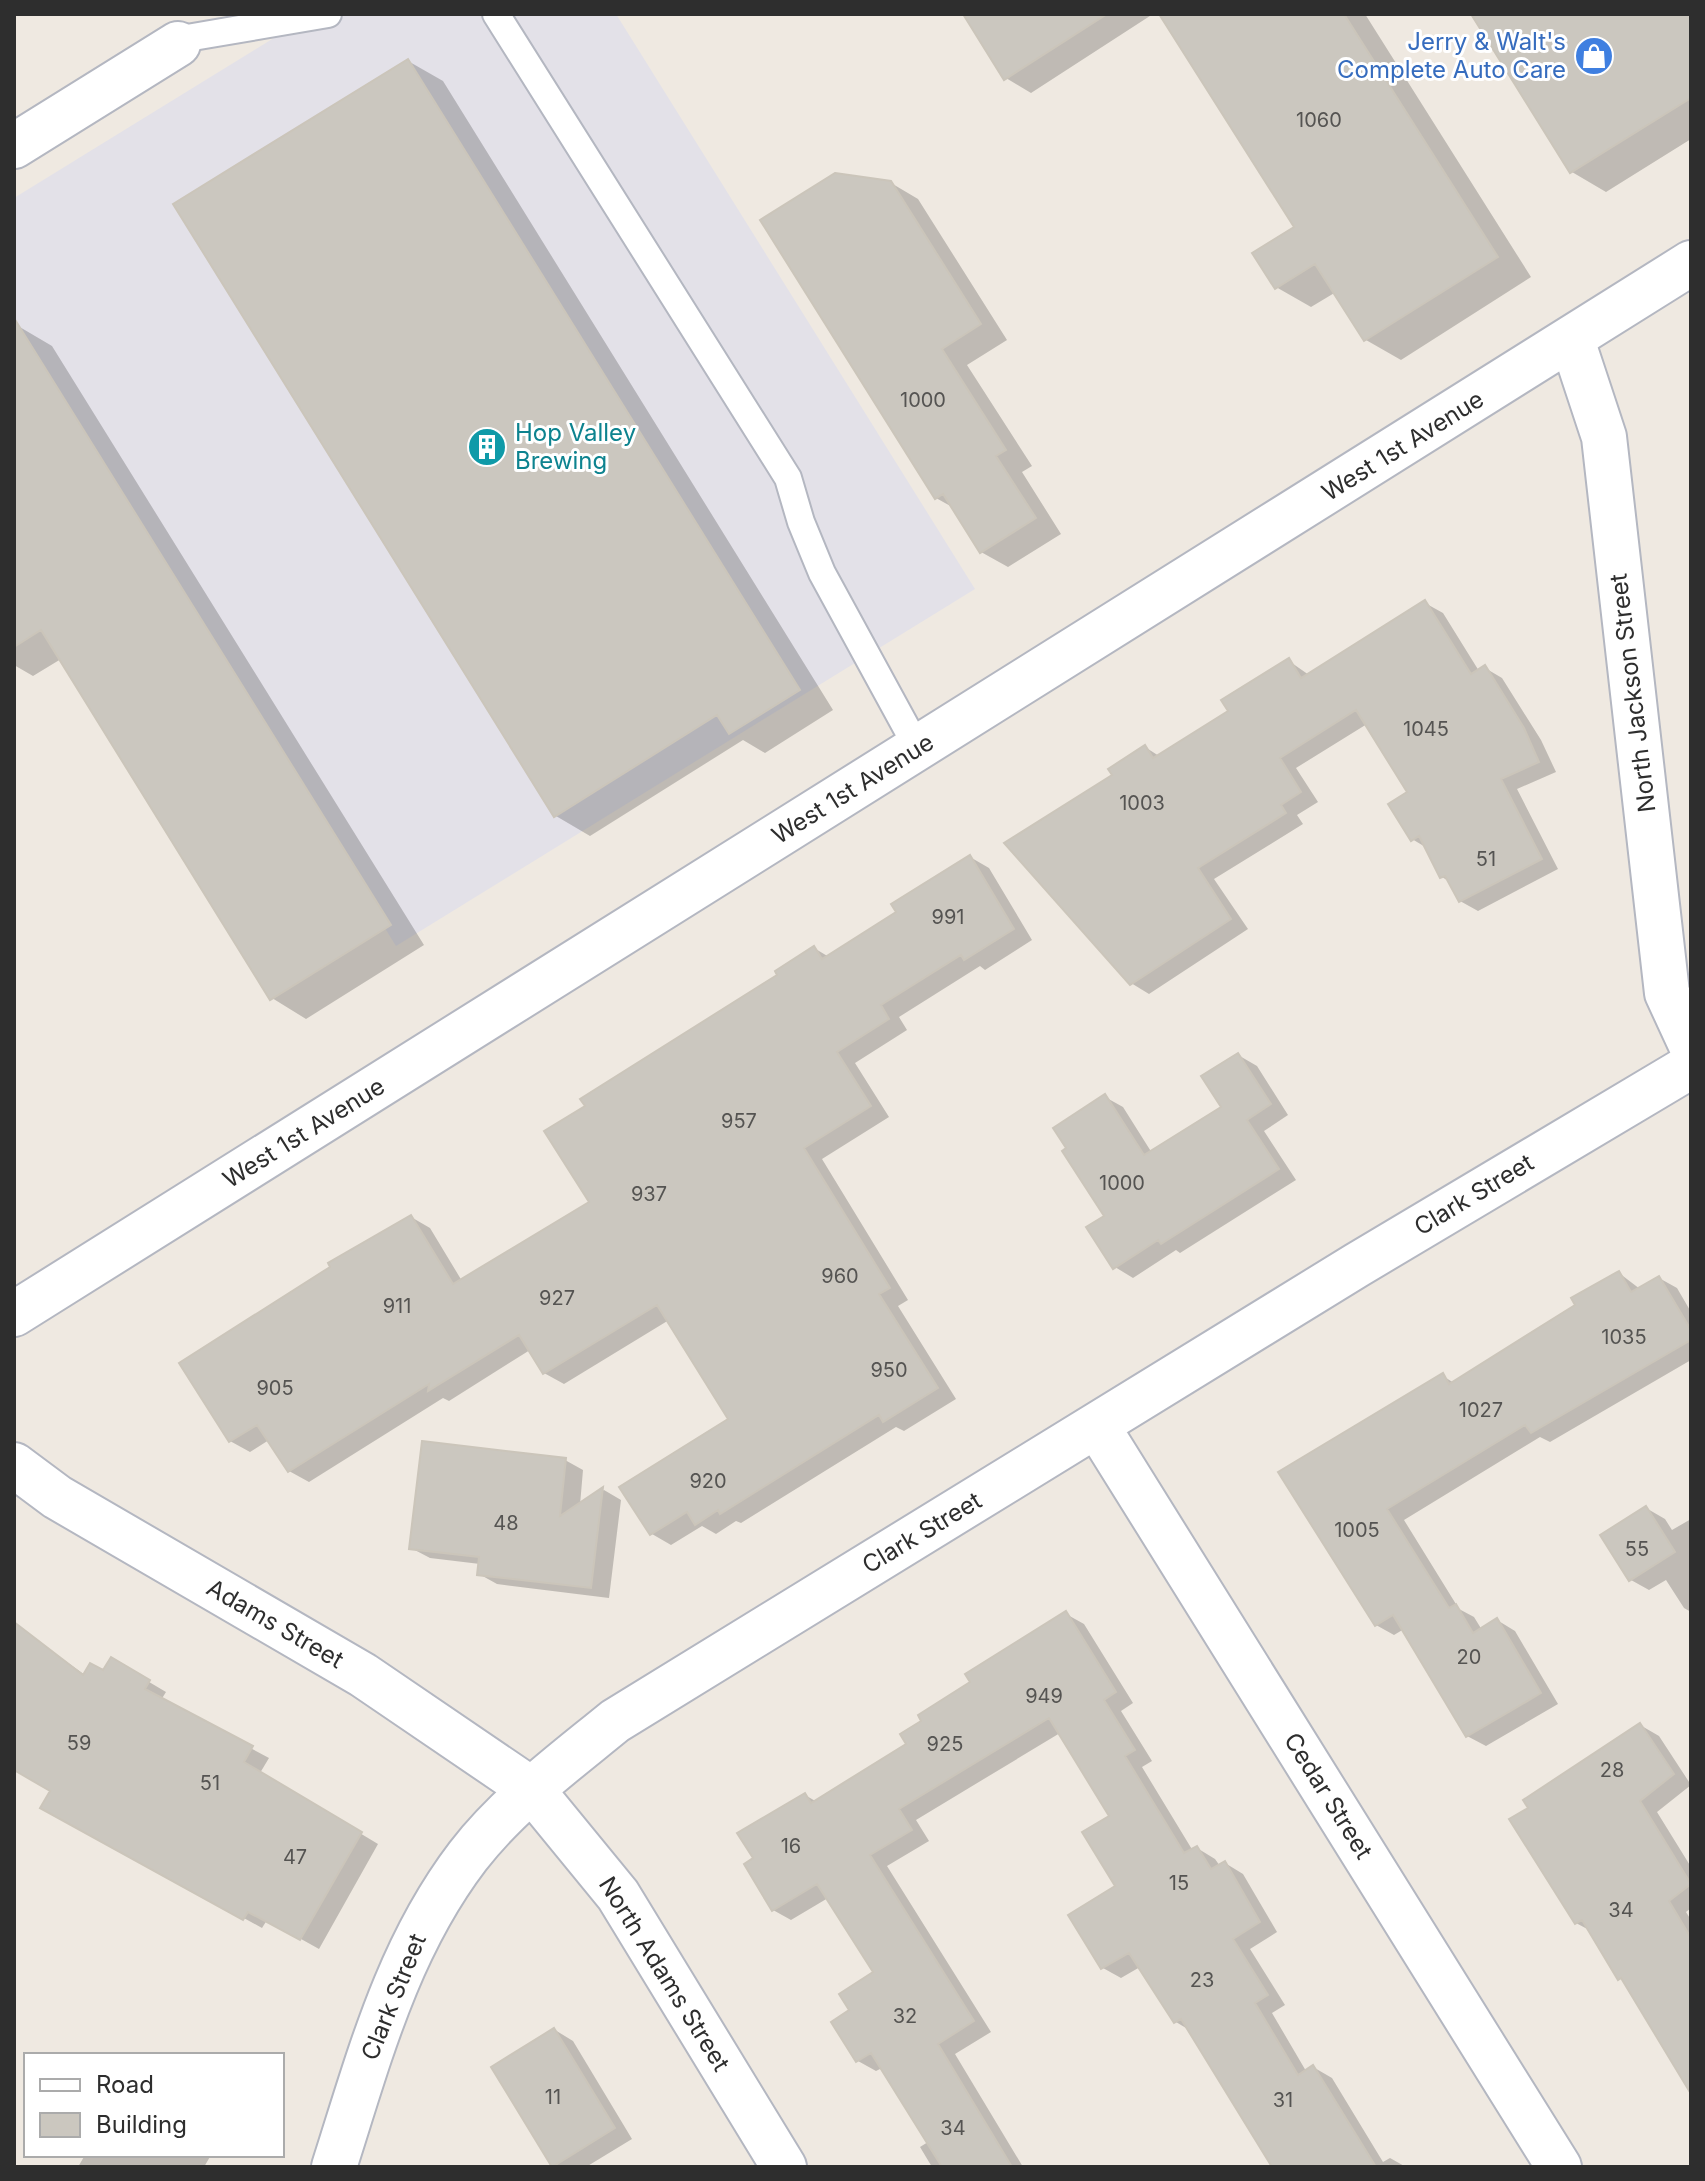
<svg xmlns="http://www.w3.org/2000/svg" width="1705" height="2181" font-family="Inter,sans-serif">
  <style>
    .industrial { fill: #e3e1e8 }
    .shadow { fill: #0003 }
    .building { fill: #cbc7bf; stroke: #cbc5ba; stroke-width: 2 }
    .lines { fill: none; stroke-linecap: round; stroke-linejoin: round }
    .lane-casing { stroke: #b4b7c1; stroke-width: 30 }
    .street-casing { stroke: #b4b7c1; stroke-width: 48 }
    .secondary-casing { stroke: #b4b7c1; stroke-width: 48 }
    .lane { stroke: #fff; stroke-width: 26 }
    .street { stroke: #fff; stroke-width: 44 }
    .secondary { stroke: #fff; stroke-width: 44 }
    .labels { text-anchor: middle; stroke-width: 6; stroke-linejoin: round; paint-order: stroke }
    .number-label { font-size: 20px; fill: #555452 }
    .shop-label { font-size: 24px; fill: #366cbe; stroke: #fff; text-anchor: end }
    .culture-label { font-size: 24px; fill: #0d838f; stroke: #fff; text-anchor: start }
    .street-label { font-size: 24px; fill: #2e2e2e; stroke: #fff }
  </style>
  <rect width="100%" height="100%" fill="#efe9e1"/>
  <!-- industrial -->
  <path class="industrial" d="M313 14H616L975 589 396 946 14 326V198Z"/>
  <!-- shadow -->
  <path class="shadow" d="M965 14H1153L1031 93 1006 78Z
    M1161 14H1365L1531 277 1401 360 1366 340 1336 292 1311 307 1276 287 1296 227Z
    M1474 14H1691V139L1606 192 1572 172Z
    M408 61 443 81 833 710 765 753 743 740 590 836 556 816Z
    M891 183 918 199 1007 340 967 365 1032 466 1022 472 1061 534 1008 567 981 552 954 508 936 498Z
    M18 326 52 346 424 945 306 1019 272 998 61 659 33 676 14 665V328Z
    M1425 603 1443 613 1479 671 1485 668 1502 678 1541 740 1556 772 1517 789 1558 869 1478 911 1460 901 1450 882 1442 877 1427 848 1412 839 1410 792 1367 724 1296 768 1318 802 1297 815 1303 824 1214 879 1248 929 1149 994 1131 983 1115 776 1145 747 1159 756 1230 711 1289 661 1309 675Z
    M970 857 989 868 1032 940 985 970 980 966 899 1017 907 1030 855 1063 889 1117 822 1159 908 1300 898 1306 956 1399 904 1431 896 1427 741 1523 736 1521 716 1534 702 1526 671 1545 652 1534 731 1419 669 1320 564 1384 544 1373 530 1350 449 1401 443 1398 309 1482 289 1471 269 1440 250 1452 230 1441 411 1217 430 1228 462 1281 591 1202 780 976 814 948 829 957 899 913Z
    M1238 1055 1257 1066 1288 1115 1264 1131 1296 1180 1180 1253 1176 1250 1133 1278 1115 1267 1107 1216 1105 1097 1123 1107 1152 1153 1224 1108Z
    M1619 1273 1640 1289 1659 1278 1677 1288 1691 1312V1360L1550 1442 1540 1437 1404 1520 1459 1609 1474 1617 1482 1630 1497 1620 1515 1631 1558 1704 1486 1746 1467 1736 1404 1629 1394 1635 1376 1625 1281 1473 1443 1376 1454 1383 1578 1306Z
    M565 1460 583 1470 580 1505 604 1490 621 1500 609 1598 497 1584 479 1574 480 1564 430 1558 411 1548Z
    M1646 1508 1665 1519 1672 1530 1691 1519V1612L1684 1608 1666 1580 1649 1590 1631 1580Z
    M1066 1614 1084 1624 1133 1703 1121 1711 1152 1761 1142 1767 1193 1851 1197 1848 1215 1859 1220 1866 1225 1863 1243 1874 1277 1932 1250 1949 1285 2005 1272 2013 1306 2071 1313 2067 1332 2078 1383 2162 1390 2158 1406 2167H1274L1191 2031 1176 2022 1140 1967 1121 1978 1103 1968 1118 1887 1112 1816 1060 1733 916 1820 929 1841 887 1866 991 2032 955 2054 1023 2167H932L920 2147 928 2142 882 2068 876 2071 858 2061 852 2010 876 1973 828 1898 791 1920 773 1910 755 1859 805 1795 817 1802 908 1745 973 1683Z
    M25 1632 85 1675 104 1673 112 1660 166 1692 161 1700 269 1758 260 1773 378 1844 319 1949 267 1920 262 1928 43 1807 53 1790 14 1767V1646Z
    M1640 1725 1659 1736 1691 1785 1657 1812 1691 1867V1908L1686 1912 1691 1920V2086L1591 1931 1576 1923Z
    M555 2030 573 2041 632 2139 586 2167 553 2165Z
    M85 2155H211L204 2167H78Z"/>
  <!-- building -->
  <path class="building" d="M963 14H1107L1004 80Z
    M1159 14H1344L1498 257 1364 341 1315 264 1275 289 1252 253 1294 227Z
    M1471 14H1691V98L1570 173Z
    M408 59 800 690 729 734 717 715 554 817 173 204Z
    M835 173 891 181 981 324 942 349 1006 450 996 456 1036 518 980 553 943 494 935 499 760 220Z
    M14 318 391 925 270 1000 41 630 14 647Z
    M1425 600 1471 674 1485 665 1524 728 1539 762 1501 779 1542 859 1459 902 1445 876 1440 878 1419 836 1411 841 1388 804 1407 792 1356 710 1280 758 1301 792 1281 805 1286 813 1198 868 1231 919 1130 985 1004 843 1112 775 1108 769 1145 745 1153 758 1228 711 1221 700 1289 658 1301 678Z
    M970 855 1014 929 964 960 961 955 881 1005 889 1019 837 1052 871 1106 804 1148 890 1288 879 1294 938 1388 883 1422 879 1415 720 1514 718 1510 695 1525 687 1512 650 1535 619 1487 728 1419 657 1305 543 1374 519 1335 428 1391 429 1384 288 1472 257 1425 229 1442 179 1363 330 1267 328 1263 411 1215 453 1284 589 1202 544 1131 585 1106 580 1099 777 975 775 971 814 946 822 959 896 912 891 904Z
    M1238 1053 1271 1104 1247 1120 1279 1169 1161 1244 1158 1240 1113 1269 1086 1227 1104 1216 1062 1151 1066 1148 1053 1128 1105 1094 1144 1155 1221 1107 1201 1076Z
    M1619 1271 1631 1292 1659 1276 1691 1330V1340L1531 1433 1525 1425 1387 1509 1449 1608 1456 1604 1473 1633 1497 1618 1541 1693 1466 1737 1393 1615 1375 1626 1278 1472 1443 1373 1449 1384 1575 1305 1571 1298Z
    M422 1441 566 1458 560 1516 603 1487 591 1588 477 1575 479 1557 409 1549Z
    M1646 1506 1675 1552 1629 1581 1600 1535Z
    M1066 1611 1116 1692 1104 1700 1135 1750 1125 1756 1184 1853 1197 1846 1211 1869 1225 1861 1260 1922 1233 1939 1268 1995 1255 2003 1298 2075 1313 2065 1376 2167H1272L1181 2019 1174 2023 1129 1953 1101 1969 1068 1915 1115 1886 1082 1832 1109 1816 1049 1718 899 1809 912 1830 870 1855 974 2021 938 2044 1012 2167H942L871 2053 856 2062 831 2022 849 2010 839 1994 873 1972 817 1884 772 1911 744 1864 753 1858 737 1833 805 1793 811 1803 906 1744 900 1734 921 1721 918 1715 970 1682 965 1674Z
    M14 1622 83 1675 90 1663 103 1670 111 1657 150 1680 145 1689 253 1746 244 1762 362 1832 300 1940 248 1912 243 1920 40 1808 50 1791 14 1770Z
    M1640 1723 1674 1774 1640 1801 1691 1884 1669 1901 1691 1938V2094L1621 1978 1618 1980 1582 1920 1575 1924 1509 1819 1528 1808 1523 1800Z
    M554 2028 615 2128 552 2167 491 2067Z"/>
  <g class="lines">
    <!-- lane casing -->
    <g class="lane-casing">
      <path id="lane" d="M496 14 788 478 801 522 822 573 918 749
        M178 44 187 38 328 14"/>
    </g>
    <!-- street casing -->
    <g class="street-casing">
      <path id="street" d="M14 146 178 44
        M1572 340 1604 437 1667 993 1691 1045
        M1097 1426 1559 2167
        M14 1465 57 1497 363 1675 532 1790 618 1895 784 2167
        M334 2167C369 2058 397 1949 468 1856 508 1804 565 1762 615 1721L1357 1265 1691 1066"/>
    </g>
    <!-- secondary casing -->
    <g class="secondary-casing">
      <path id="secondary" d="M14 1314 1691 263"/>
    </g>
    <!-- lane -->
    <use href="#lane" class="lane"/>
    <!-- street -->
    <use href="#street" class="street"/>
    <!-- secondary -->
    <use href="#secondary" class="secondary"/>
  </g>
  <!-- icons -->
  <defs>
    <g id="shop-disc" transform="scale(2)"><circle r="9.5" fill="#3f7fe0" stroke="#fff"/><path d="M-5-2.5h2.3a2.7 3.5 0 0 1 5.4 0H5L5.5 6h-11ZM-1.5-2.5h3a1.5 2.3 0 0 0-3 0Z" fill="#fff"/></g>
    <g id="building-disc" transform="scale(2)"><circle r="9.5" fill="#0f9aa8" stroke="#fff"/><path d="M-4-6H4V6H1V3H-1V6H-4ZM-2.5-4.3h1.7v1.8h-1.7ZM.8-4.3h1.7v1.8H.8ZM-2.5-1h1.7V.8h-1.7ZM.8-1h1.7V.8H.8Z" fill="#fff"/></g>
  </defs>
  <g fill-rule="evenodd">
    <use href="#shop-disc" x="1594" y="56"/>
    <use href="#building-disc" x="487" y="447"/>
  </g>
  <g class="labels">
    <!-- number labels -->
    <g class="number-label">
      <text x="1319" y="127">1060</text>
      <text x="923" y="407">1000</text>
      <text x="1426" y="736">1045</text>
      <text x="1142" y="810">1003</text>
      <text x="1486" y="866">51</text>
      <text x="948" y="924">991</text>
      <text x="739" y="1128">957</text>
      <text x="1122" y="1190">1000</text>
      <text x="649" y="1201">937</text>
      <text x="840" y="1283">960</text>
      <text x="557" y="1305">927</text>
      <text x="397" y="1313">911</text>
      <text x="1624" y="1344">1035</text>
      <text x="889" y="1377">950</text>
      <text x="275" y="1395">905</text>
      <text x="1481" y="1417">1027</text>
      <text x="708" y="1488">920</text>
      <text x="506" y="1530">48</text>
      <text x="1357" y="1537">1005</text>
      <text x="1637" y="1556">55</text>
      <text x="1469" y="1664">20</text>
      <text x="1044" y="1703">949</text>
      <text x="79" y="1750">59</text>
      <text x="945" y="1751">925</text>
      <text x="1612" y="1777">28</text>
      <text x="210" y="1790">51</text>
      <text x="791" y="1853">16</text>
      <text x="295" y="1864">47</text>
      <text x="1179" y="1890">15</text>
      <text x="1621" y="1917">34</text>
      <text x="1202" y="1987">23</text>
      <text x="905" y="2023">32</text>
      <text x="553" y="2104">11</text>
      <text x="1283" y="2107">31</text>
      <text x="953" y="2135">34</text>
    </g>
    <!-- shop labels -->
    <g class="shop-label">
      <text x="1566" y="50">Jerry &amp; Walt's<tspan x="1566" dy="28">Complete Auto Care</tspan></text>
    </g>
    <!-- culture labels -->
    <g class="culture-label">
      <text x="515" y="441">Hop Valley<tspan x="515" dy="28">Brewing</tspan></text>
    </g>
    <!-- street labels -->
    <g class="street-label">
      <text transform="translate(1403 446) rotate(-32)" y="8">West 1st Avenue</text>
      <text transform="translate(1633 693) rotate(-97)" y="8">North Jackson Street</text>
      <text transform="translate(853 789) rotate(-32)" y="8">West 1st Avenue</text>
      <text transform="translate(304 1133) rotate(-32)" y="8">West 1st Avenue</text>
      <text transform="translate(1474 1195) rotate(-31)" y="8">Clark Street</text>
      <text transform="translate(922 1533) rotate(-31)" y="8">Clark Street</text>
      <text transform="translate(275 1624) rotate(30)" y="8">Adams Street</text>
      <text transform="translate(1328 1796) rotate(58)" y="8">Cedar Street</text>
      <text transform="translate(664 1974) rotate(58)" y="8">North Adams Street</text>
      <text transform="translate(394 1997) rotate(-68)" y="8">Clark Street</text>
    </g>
  </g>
  <!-- border -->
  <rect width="1705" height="2181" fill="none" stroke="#2e2e2e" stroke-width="32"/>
  <!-- legend -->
  <rect x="24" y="2053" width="260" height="104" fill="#ffffff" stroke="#ababab" stroke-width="2"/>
  <rect x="40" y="2079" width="40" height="12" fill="#ffffff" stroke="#ababab" stroke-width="2"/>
  <text x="96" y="2093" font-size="24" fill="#2e2e2e">Road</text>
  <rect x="40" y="2113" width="40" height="24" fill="#cbc7bf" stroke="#ababab" stroke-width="2"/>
  <text x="96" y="2133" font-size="24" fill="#2e2e2e">Building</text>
</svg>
